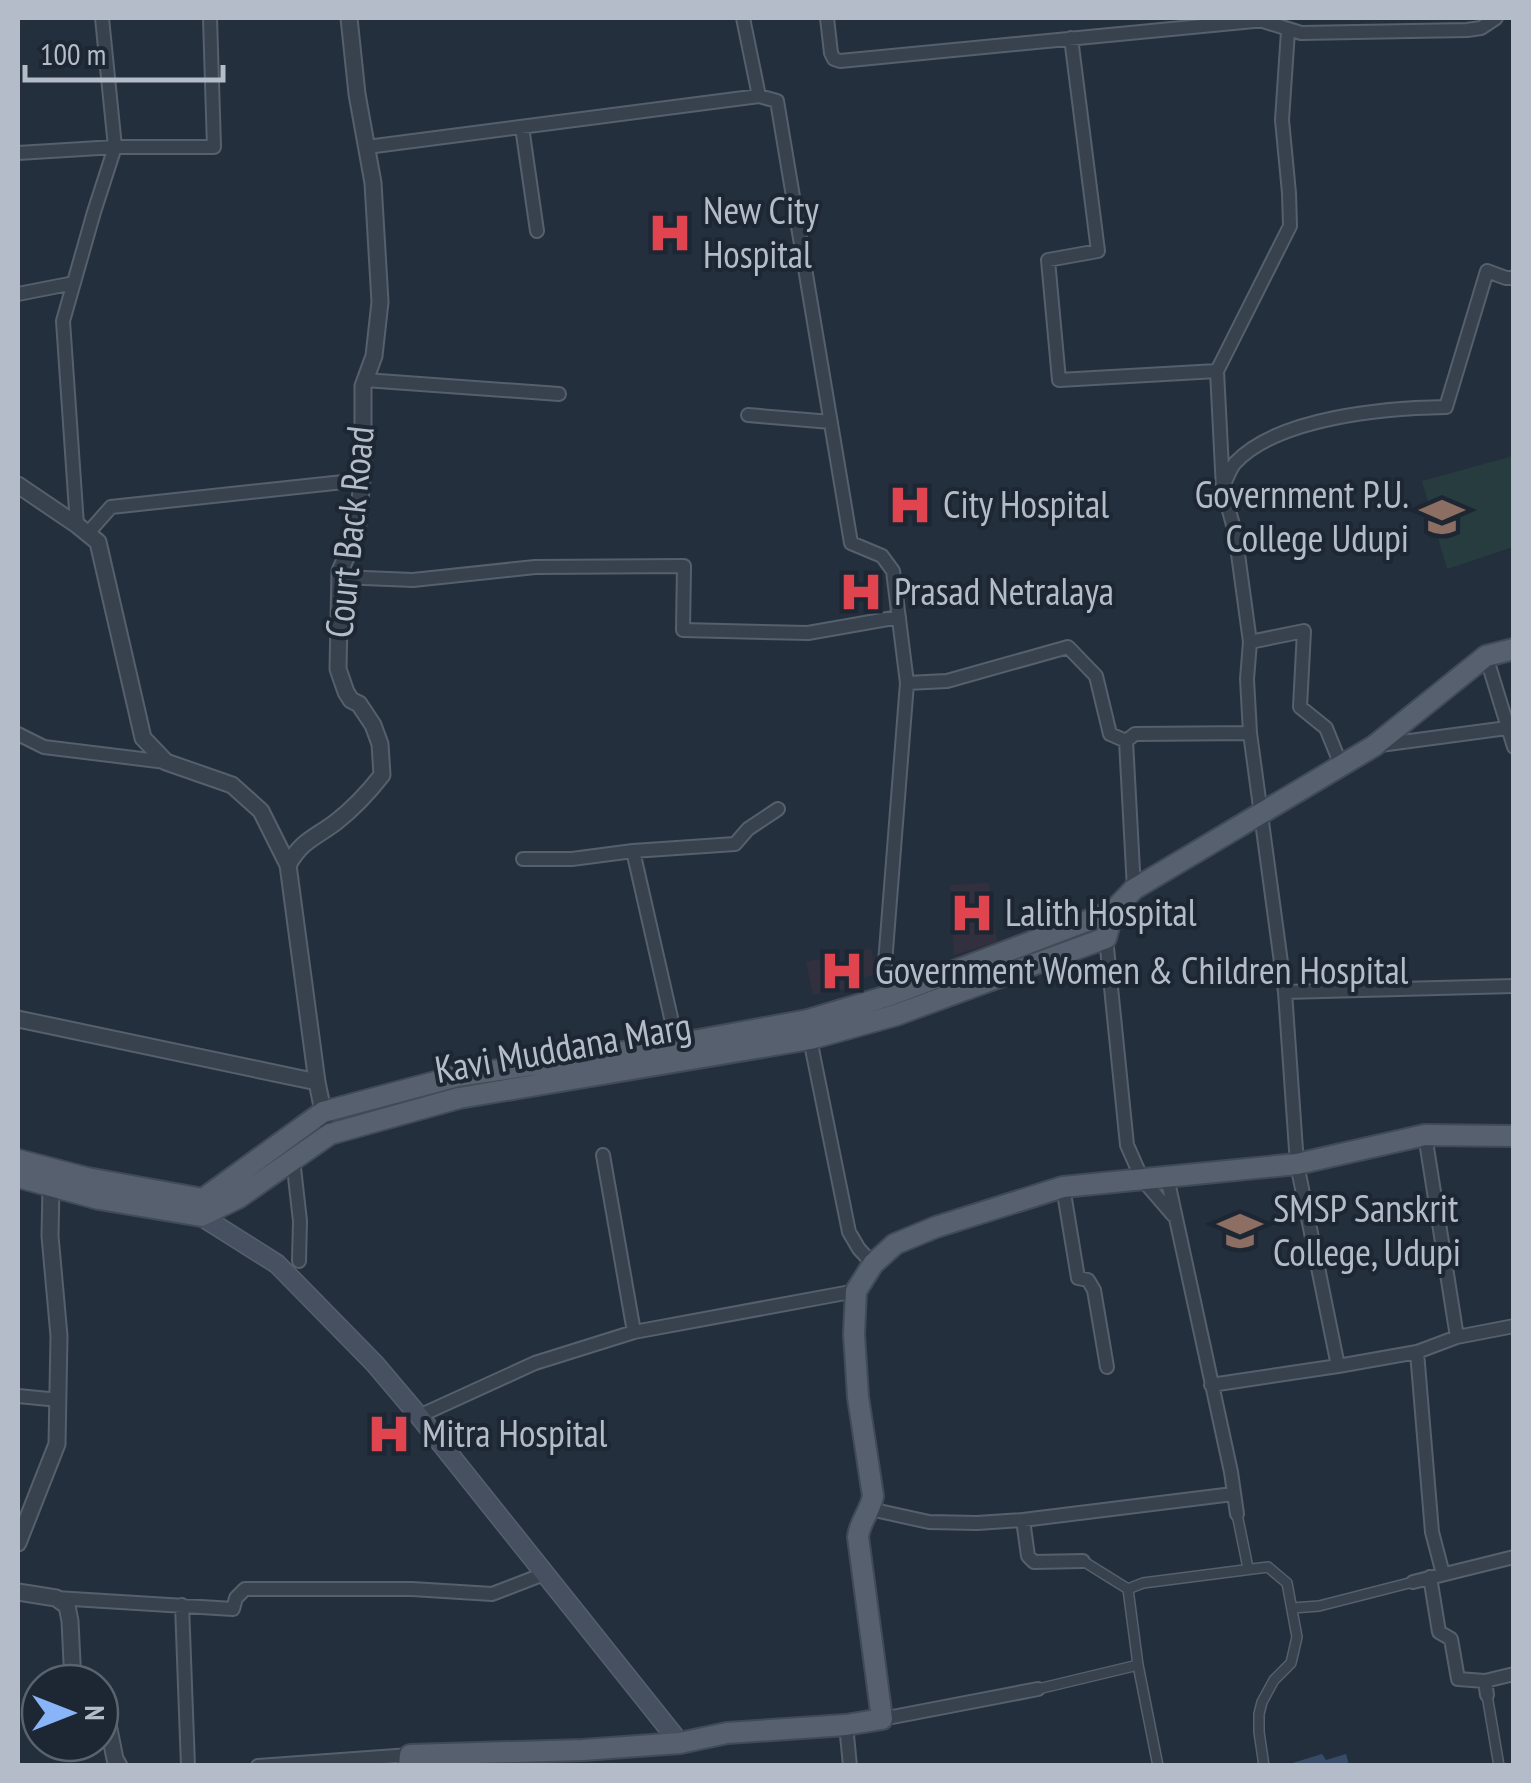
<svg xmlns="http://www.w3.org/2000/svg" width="1531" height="1783" font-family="'PT Sans Narrow',sans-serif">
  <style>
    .medical { fill: #32303f }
    .green { fill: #263c3f }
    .water { fill: #394c67 }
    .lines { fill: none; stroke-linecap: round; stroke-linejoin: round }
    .pedestrian-casing { stroke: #565f6c; stroke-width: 12 }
    .minor-casing { stroke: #565f6c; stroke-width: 16 }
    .tertiary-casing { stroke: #565f6c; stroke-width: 19 }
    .secondary-casing { stroke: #565f6c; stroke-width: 21 }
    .primary-casing { stroke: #414a57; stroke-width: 24 }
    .pedestrian { stroke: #38414e; stroke-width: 9 }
    .minor { stroke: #38414e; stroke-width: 12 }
    .tertiary { stroke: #38414e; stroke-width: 15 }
    .secondary { stroke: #465061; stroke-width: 18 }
    .primary { stroke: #56606e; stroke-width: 20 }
    .labels { text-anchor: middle; stroke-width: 8; stroke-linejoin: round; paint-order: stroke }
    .poi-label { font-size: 38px; fill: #b4bcc9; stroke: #1d2633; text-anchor: start }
    .street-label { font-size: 38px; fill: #b4bcc9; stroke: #1d2633 }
  </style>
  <rect width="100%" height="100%" fill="#242f3e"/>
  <!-- medical -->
  <path class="medical" d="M989 883 997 942 954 955 950 885Z
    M871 948 877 974 861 978 862 985 813 995 806 962 819 959 821 968 859 959 857 951Z"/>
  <!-- green -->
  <path class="green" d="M1513 456V547L1447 569 1422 481Z"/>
  <!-- water -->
  <path class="water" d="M1322 1754 1326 1760 1346 1754 1349 1765H1286Z"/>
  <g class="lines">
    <!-- pedestrian casing -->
    <g class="pedestrian-casing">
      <path id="pedestrian" d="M1237 1514 1248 1568
        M1083 1561 1128 1589
        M1292 1608 1319 1606 1413 1582
        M1038 1689 1138 1665
        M1487 1695 1499 1766
        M1158 1766 1138 1665 1128 1589 1143 1583 1268 1567 1287 1583 1297 1637 1291 1663 1274 1680 1262 1702 1259 1714V1732L1264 1766"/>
    </g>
    <!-- minor casing -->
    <g class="minor-casing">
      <path id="minor" d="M743 18 759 96
        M827 18 831 53 834 59 840 61 1254 21H1263L1301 33 1467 30 1481 28 1496 18
        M1071 38 1098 251 1048 260 1059 380 1217 371 1223 489 1235 532 1250 642 1247 679 1250 733 1285 992 1297 1164 1338 1366
        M522 127 537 231
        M367 147 759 96 777 101 851 543 882 556 893 571 907 683 884 976 891 995
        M18 153 115 147H214L210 18
        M18 294 74 283
        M1217 371 1290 226 1289 193 1282 120 1288 31
        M365 380 559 394
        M748 415 831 422
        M1224 484C1227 478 1230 469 1235 463 1278 417 1386 408 1446 407L1487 271 1506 278H1514
        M77 525 63 321 94 212 115 147 102 18
        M88 533 111 507 362 480
        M340 577 413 580 535 567 684 566 683 630 808 633 899 617
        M1250 642 1304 631 1300 707 1326 728 1341 765
        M1486 656 1514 747
        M907 683 947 681 1068 647 1096 676 1110 734 1126 741
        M18 734 44 747 166 762
        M1126 741 1134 889
        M1126 741 1135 734 1250 733
        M1380 745 1507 728
        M633 851 677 1044
        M523 859H572L633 851 735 844 748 829 778 809
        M1106 938 1127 1145 1142 1179 1173 1215
        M1285 992 1514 986
        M810 1039 849 1232 859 1249 873 1264
        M1425 1135 1457 1337
        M603 1155 634 1332
        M293 1159 300 1221 299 1261
        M1167 1177 1231 1472 1237 1514
        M1063 1187 1078 1278 1088 1280 1094 1290 1107 1367
        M1417 1352 1432 1532 1443 1574
        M1211 1385 1338 1366 1417 1352 1457 1337 1514 1326
        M18 1396 59 1400
        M419 1416 535 1363 634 1332 856 1291
        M870 1509 929 1522 977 1523 1023 1520 1233 1494
        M1023 1520 1028 1556 1034 1562 1083 1561
        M1430 1577 1439 1632 1451 1639 1458 1679 1485 1681
        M1413 1582 1514 1557
        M56 1598 233 1609 236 1598 245 1589H412L492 1594 544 1574
        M182 1605 188 1766
        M1487 1695 1485 1681 1514 1674
        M882 1719 1038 1689
        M846 1725 850 1766
        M258 1766 410 1755"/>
    </g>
    <!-- tertiary casing -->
    <g class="tertiary-casing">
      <path id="tertiary" d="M18 485 77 525 98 542 143 738 166 762 232 785 261 811 288 865 317 1082 325 1121
        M288 865C302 840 315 838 336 822 354 808 368 793 382 775L380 744 373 725 359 704 351 700 346 692 338 669 340 571 357 533 363 468V386L374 356 380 302 373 183 357 94 349 18
        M18 1019 317 1082
        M18 1543 57 1444 59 1336 50 1236 51 1186
        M18 1592 56 1598 67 1606 70 1621 73 1683
        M100 1723 109 1729 115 1759 119 1766"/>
    </g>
    <!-- secondary casing -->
    <g class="secondary-casing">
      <path id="secondary" d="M202 1208 201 1216 277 1264 375 1364 419 1416 680 1743"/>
    </g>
    <!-- primary casing -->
    <g class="primary-casing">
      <path id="primary" d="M18 1160 87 1178 203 1199 323 1112 458 1076 677 1044 808 1020 891 995 1113 911 1134 889 1374 746 1486 656 1514 649
        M18 1177 99 1199 201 1216 238 1198 330 1134 459 1098 810 1039 896 1015 1106 938 1113 911
        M409 1766 410 1755 583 1750 680 1743 727 1733 846 1725 882 1719 858 1537C860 1520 870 1513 873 1496L858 1397 854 1334 856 1291 873 1264 895 1244 936 1227 1063 1187 1297 1164 1425 1135 1514 1136"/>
    </g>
    <!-- pedestrian -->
    <use href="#pedestrian" class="pedestrian"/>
    <!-- minor -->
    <use href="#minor" class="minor"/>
    <!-- tertiary -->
    <use href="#tertiary" class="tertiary"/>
    <!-- secondary -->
    <use href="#secondary" class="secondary"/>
    <!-- primary -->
    <use href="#primary" class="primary"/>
  </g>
  <!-- icons -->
  <defs>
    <g id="hospital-bare" transform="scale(3.45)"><path d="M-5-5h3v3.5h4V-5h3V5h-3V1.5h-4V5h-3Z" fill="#e0444e" stroke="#1d2633" stroke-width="2.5" paint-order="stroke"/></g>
    <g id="university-bare" transform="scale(3.45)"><path d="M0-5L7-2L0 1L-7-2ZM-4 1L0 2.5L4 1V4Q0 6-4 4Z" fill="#8d6e63" stroke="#1d2633" stroke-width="2.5" paint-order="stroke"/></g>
  </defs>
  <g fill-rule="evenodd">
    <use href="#hospital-bare" x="670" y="233"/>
    <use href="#hospital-bare" x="910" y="505"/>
    <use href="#university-bare" x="1442" y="517"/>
    <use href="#hospital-bare" x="861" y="592"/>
    <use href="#hospital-bare" x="972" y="913"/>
    <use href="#hospital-bare" x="842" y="971"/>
    <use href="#university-bare" x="1240" y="1231"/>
    <use href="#hospital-bare" x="389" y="1434"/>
  </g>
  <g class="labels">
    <!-- poi labels -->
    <g class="poi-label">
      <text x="703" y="224">New City<tspan x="703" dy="44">Hospital</tspan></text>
      <text x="1409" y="508" text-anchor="end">Government P.U.<tspan x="1409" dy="44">College Udupi</tspan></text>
      <text x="943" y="518">City Hospital</text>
      <text x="894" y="605">Prasad Netralaya</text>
      <text x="1005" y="926">Lalith Hospital</text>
      <text x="875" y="984">Government Women &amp; Children Hospital</text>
      <text x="1273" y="1222">SMSP Sanskrit<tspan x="1273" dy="44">College, Udupi</tspan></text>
      <text x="422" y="1447">Mitra Hospital</text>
    </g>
    <!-- street labels -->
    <g class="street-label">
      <text transform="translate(350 532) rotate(-84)" y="13">Court Back Road</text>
      <text transform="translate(563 1048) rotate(-10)" y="13">Kavi Muddana Marg</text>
    </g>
  </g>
  <!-- border -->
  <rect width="1531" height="1783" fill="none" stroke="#b4bcc9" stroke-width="40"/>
  <!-- north arrow -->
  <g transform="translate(70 1713) rotate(90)"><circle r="48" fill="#1d2633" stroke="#59626f" stroke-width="2.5"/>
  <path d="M0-8L18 38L0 25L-18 38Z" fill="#8ab4f8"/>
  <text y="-15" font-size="28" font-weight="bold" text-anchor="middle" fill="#b4bcc9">N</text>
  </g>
  <!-- scale -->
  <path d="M25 65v15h198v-15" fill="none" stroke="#b4bcc9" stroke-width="5"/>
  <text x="40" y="65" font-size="30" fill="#b4bcc9" stroke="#1d2633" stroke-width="8" paint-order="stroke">100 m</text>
</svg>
